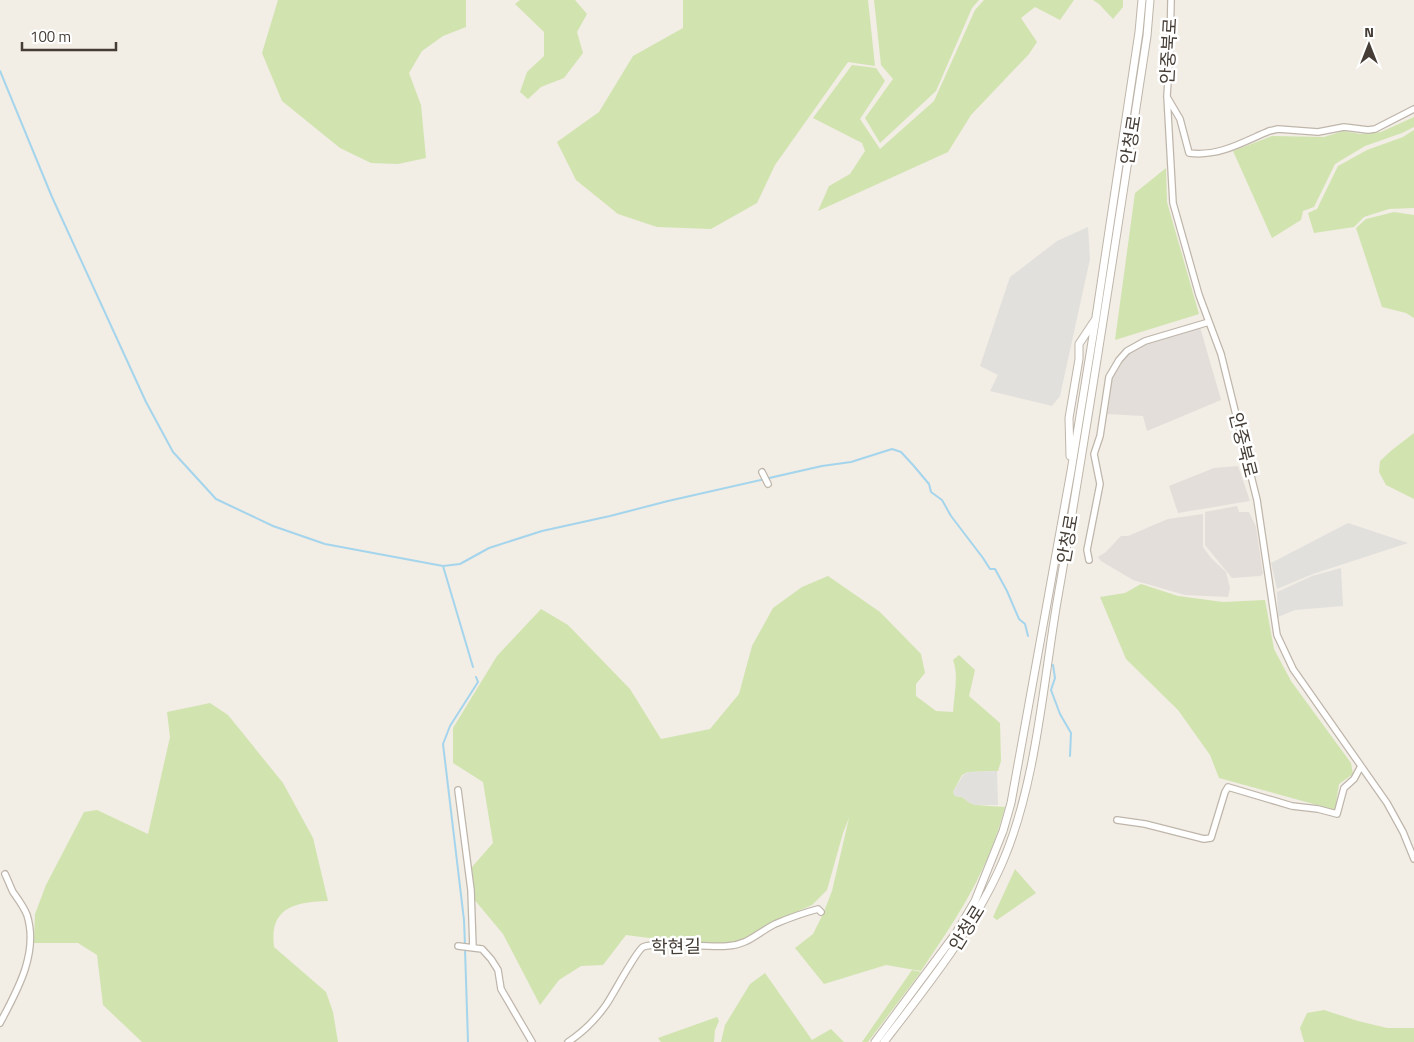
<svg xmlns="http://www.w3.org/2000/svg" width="1414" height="1042" font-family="'Titillium Web','Noto Sans KR',sans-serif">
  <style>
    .industrial { fill: #e4deda }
    .green { fill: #d1e4af }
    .parking { fill: #e2e0dd }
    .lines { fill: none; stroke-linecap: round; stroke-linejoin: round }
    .stream { stroke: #a4d5ec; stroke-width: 2 }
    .minor-casing { stroke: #bfb6ab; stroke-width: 8 }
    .tertiary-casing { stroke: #bfb6ab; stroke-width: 9 }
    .minor { stroke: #fff; stroke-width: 5.5 }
    .tertiary { stroke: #fff; stroke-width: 7 }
    .labels { text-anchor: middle; stroke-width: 5; stroke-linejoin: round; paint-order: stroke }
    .street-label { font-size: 18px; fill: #443c35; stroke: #fff }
  </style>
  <rect width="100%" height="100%" fill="#f2ede5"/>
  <!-- industrial -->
  <path class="industrial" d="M1200 327 1221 400 1147 431 1143 416 1107 414 1111 377 1129 352 1148 342Z
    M1238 466 1250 501 1178 513 1169 486 1214 468Z
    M1237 506 1239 512H1249L1256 527 1263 574 1260 576 1232 578 1205 545V512Z
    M1203 514V547L1211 558 1226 572 1230 588 1228 597 1185 595 1133 580 1101 561 1098 557 1106 552 1121 536H1128L1168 519Z"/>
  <!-- green -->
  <path class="green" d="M278 0H466V27L443 36 422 51 409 73 421 105 426 158 398 164 371 163 340 148 282 101 262 53Z
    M520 0H575L587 14 577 32 583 53 564 78 541 87 528 99 520 92 527 72 544 56V32L515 4Z
    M683 0H868L875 66 848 62 775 165 757 203 711 229 657 227 618 214 576 180 557 142 599 112 633 56 683 28Z
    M874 0H979L972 8 936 91 880 143 865 118 893 79 881 65Z
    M984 0H1074L1060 20 1035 7 1021 18 1037 42 1029 54 971 115 948 152 818 211 829 186 850 174 865 151 862 143 813 118 852 65 876 68 885 81 860 119 880 149 934 101 975 10Z
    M1093 0H1123V7L1113 19 1099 4Z
    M1414 117V127L1402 133 1365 146 1335 164 1314 207 1303 211 1301 220 1272 238 1233 151 1272 136 1324 137 1343 131 1361 134 1381 132Z
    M1414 130V208L1389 209 1364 217 1354 227 1314 233 1308 213 1317 209 1338 166 1367 150 1403 137Z
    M1166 168 1167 202 1199 314 1115 340 1135 193Z
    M1394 212 1414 215V318L1406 313 1382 307 1356 228 1366 219Z
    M1414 433V499L1386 485 1379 472 1380 461 1392 450Z
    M828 576 880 612 921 654 925 673 916 684V696L936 711 953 712C954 695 959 676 953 660L959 655 975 670 969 696 1000 723 1001 761 998 771 968 772 962 775 953 792 955 796 962 797 970 803 976 805 1005 807C988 872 958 916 921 971L886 965 824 984 795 948 813 934 823 914 832 891 849 818 843 833 827 890 812 905 773 922 744 940 728 943 696 944 626 935 603 965 581 966 559 980 540 1005 503 934 473 898 472 867 493 843 483 782 453 763V728L497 656 541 609 568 625 630 689 661 739 710 729 739 694 752 646 773 608 802 587Z
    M1141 584 1178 596 1223 602 1265 600 1274 649 1291 681 1351 763 1353 774 1339 784 1335 810 1219 778 1210 755 1178 710 1126 659 1100 597 1125 593Z
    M210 703 228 715 283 783 313 838 328 901C295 902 269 907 274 947L326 992 333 1012 338 1042H142L103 1005 97 955 78 943H34L35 914 46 885 84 812 97 810 148 834 170 737 167 712Z
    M1015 869 1036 893 997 920 993 917Z
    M912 970 921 972 868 1042H862Z
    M765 973 812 1040 831 1029 844 1042H721L725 1025 750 984Z
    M1324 1010 1358 1021 1387 1028H1414V1042H1304L1300 1028 1307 1013Z
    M717 1017 719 1021 715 1030 714 1042H661L658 1038Z"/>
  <!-- parking -->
  <path class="parking" d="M1088 227 1090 259 1060 396 1052 406 990 391 998 375 980 366 1010 277 1057 241Z
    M1348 523 1408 543 1313 574 1277 589 1271 563Z
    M1341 568 1343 606 1295 610 1278 617 1277 592 1312 576Z
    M997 771 998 805H976L970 803 962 797 955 796 953 792 963 775 969 772Z"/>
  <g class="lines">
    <!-- stream -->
    <path class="stream" d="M0 71 52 197 146 402 173 452 216 499 273 526 325 544 443 566 473 667
      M443 566 460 564 489 548 542 531 610 516 668 501 822 466 851 462 892 449 901 452 913 465 929 484 931 492 942 500 951 516 983 558 990 569H995L1007 591 1019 619 1025 624 1028 636
      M1053 665 1055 678 1051 690 1060 714 1071 733 1070 756
      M465 945 464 920 443 744 450 726 478 682 476 677
      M465 949 468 1042"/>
    <!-- minor casing -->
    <g class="minor-casing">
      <path id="minor" d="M1171 0 1170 50 1167 96 1173 203 1199 295 1221 354 1257 500 1277 635 1293 669 1387 803 1403 832 1414 859
        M1167 97 1180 119 1189 153C1219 157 1243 142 1269 131L1278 129 1318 132 1344 127 1368 130 1375 129 1414 109
        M762 472 768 484
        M1089 560 1087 550 1100 484 1094 454 1100 436 1109 377 1119 360 1127 351 1145 341 1209 322
        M458 790 471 890 473 948
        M1117 820 1145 824 1204 839 1211 838 1225 792 1228 787 1292 806 1318 809 1337 814 1344 788 1354 779 1361 766
        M458 946 482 949 491 959 498 970 501 989 532 1042
        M0 1023C17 991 39 953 27 915 24 907 18 899 13 892 10 886 8 880 5 874
        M568 1042C582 1033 596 1019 606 1005 613 995 636 951 643 947 655 941 709 948 727 946 748 945 757 933 775 924 789 918 803 913 818 909L821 912"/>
    </g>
    <!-- tertiary casing -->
    <g class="tertiary-casing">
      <path id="tertiary" d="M1070 456 1069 418 1079 359V344L1095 320
        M875 1042 956 933 975 901 1003 831 1011 803 1071 471 1096 317 1139 32 1142 0
        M884 1042C928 985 974 928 1003 861 1036 784 1043 685 1057 602 1090 414 1118 225 1147 36L1150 0"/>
    </g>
    <!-- minor -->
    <use href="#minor" class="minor"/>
    <!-- tertiary -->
    <use href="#tertiary" class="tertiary"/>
  </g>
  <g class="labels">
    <!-- street labels -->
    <g class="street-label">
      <text transform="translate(1169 51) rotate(-87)" y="6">안중북로</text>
      <text transform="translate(1131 140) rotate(-81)" y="6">안청로</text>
      <text transform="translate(1243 445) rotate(76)" y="6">안중북로</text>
      <text transform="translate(1068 539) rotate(-80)" y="6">안청로</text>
      <text transform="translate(967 928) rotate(-58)" y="6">안청로</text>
      <text transform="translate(676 947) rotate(-1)" y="6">학현길</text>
    </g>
  </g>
  <!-- north arrow -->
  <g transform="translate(1369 45)" stroke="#ffffff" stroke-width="4" paint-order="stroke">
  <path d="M0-4L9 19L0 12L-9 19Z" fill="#443c35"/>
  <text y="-8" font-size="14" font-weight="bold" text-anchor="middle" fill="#443c35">N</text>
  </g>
  <!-- scale -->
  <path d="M22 42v8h94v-8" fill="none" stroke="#443c35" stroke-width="2.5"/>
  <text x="30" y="42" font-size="15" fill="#443c35" stroke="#ffffff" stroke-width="4" paint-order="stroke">100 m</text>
</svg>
